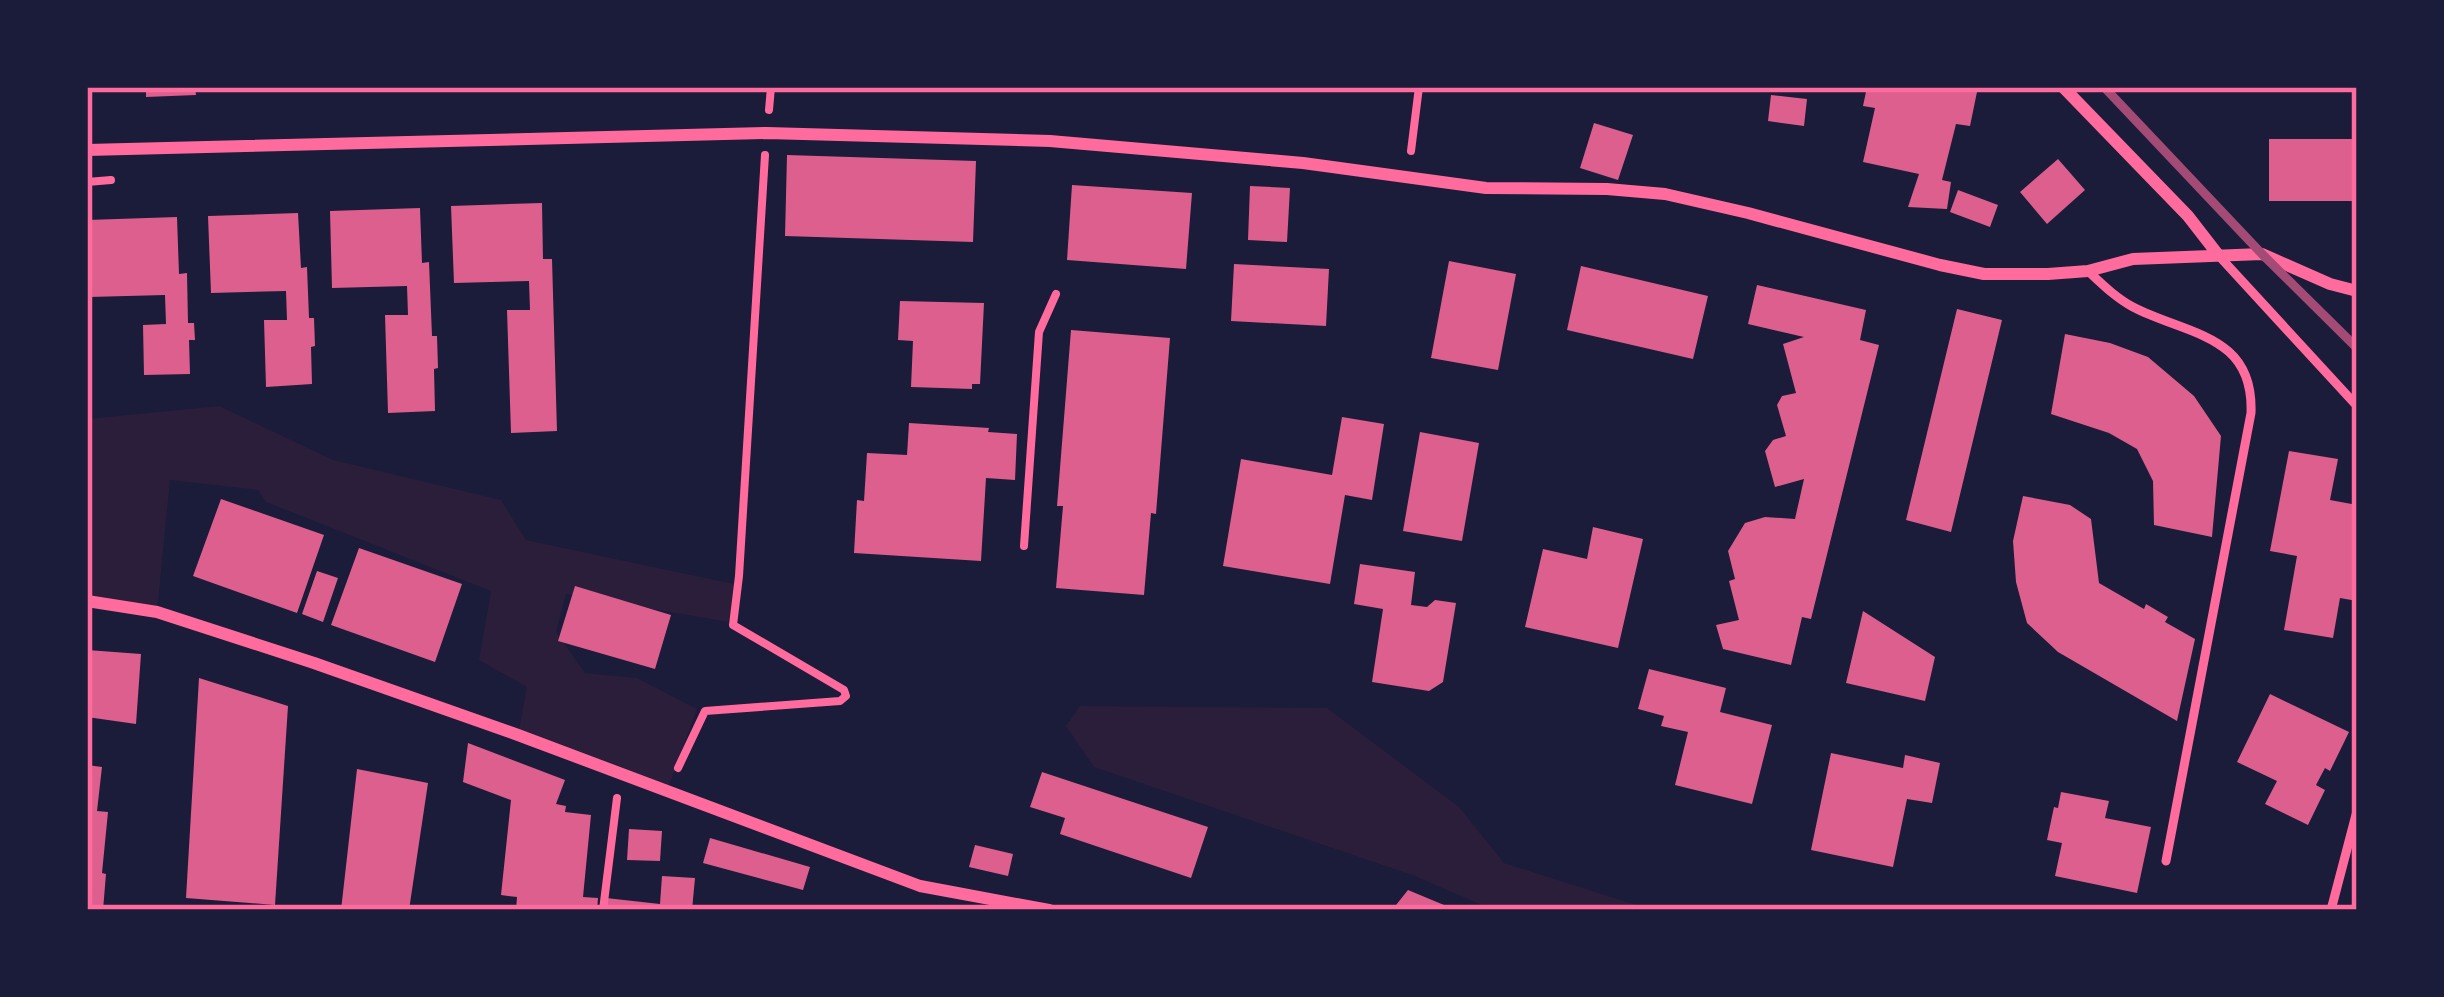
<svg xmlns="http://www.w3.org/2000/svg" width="2444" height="997" font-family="Montserrat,sans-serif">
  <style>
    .green { fill: #2a1e3b }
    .building { fill: #dd5f8e }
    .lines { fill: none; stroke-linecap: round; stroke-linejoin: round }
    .path { stroke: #ff6b9d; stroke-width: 8 }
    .service { stroke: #ff6b9d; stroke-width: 9 }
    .minor { stroke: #ff6b9d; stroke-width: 12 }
    .rail { stroke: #a44b75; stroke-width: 9 }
    .neatline { fill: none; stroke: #ff6b9d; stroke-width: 4.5 }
  </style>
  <rect width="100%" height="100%" fill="#1b1b3a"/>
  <!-- green -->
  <path class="green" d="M219 406 333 460 501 500 526 540 743 586 728 622 566 594 556 632 585 673 637 678 697 709 667 791 518 735 527 687 479 660 491 591 266 502 258 490 170 480 157 612 87 601V419Z
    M1080 706 1327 708 1459 807 1504 863 1652 910H1493L1415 876 1094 767 1066 726Z"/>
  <!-- building -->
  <path class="building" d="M146 87H195L196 95 146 97Z
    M1867 87H1978L1970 126 1956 124 1942 180 1951 182 1947 209 1908 207 1919 174 1863 162 1875 108 1863 106Z
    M1771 95 1807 99 1804 126 1768 121Z
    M1594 123 1633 135 1618 180 1580 168Z
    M2269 139H2352V201H2269Z
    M787 155 976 161 973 242 785 236Z
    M2058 159 2085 190 2047 224 2020 192Z
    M1072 185 1192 193 1186 269 1067 260Z
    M1250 186 1290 188 1287 242 1248 240Z
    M1958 190 1998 205 1990 227 1950 212Z
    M542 203 543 259H552L557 431 511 433 507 310H530L529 281 454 283 451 206Z
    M420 208 422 263 429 262 432 336H437L438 368 434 369 435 411 388 413 385 315H408L407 286 332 288 330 211Z
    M298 213 301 268 307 267 309 318H314L315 346 311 347 312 384 266 387 264 320H287L286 291 211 293 208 216Z
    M177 217 179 274 187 273 188 323H194L195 340H189L190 374 144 375 143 325 166 324 165 295 89 297 87 220Z
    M1449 261 1516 274 1498 370 1431 358Z
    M1234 264 1329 269 1326 326 1231 321Z
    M1581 266 1708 296 1693 359 1567 330Z
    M1757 285 1866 310 1860 340 1879 345 1811 619 1802 617 1791 665 1723 649 1716 625 1739 620 1729 581 1735 579 1728 551 1745 523 1765 517 1795 519 1804 479 1775 487 1765 451 1773 440 1786 436 1777 405 1782 396 1796 393 1783 344 1804 337 1748 324Z
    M900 301 984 303 980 384H972V389L911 387 913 341 898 340Z
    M1957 309 2002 320 1951 532 1906 520Z
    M1071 330 1170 338 1156 514 1151 513 1144 595 1056 588 1063 506H1057Z
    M2065 334 2110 343 2148 357 2194 396 2221 436 2212 537 2154 525 2153 481 2137 449 2109 433 2051 414Z
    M1342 417 1384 424 1372 500 1345 495 1330 584 1223 566 1241 459 1332 475Z
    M909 423 989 428 988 432 1017 434 1015 480 986 478 981 561 854 553 857 500 864 501 867 453 907 455Z
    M1420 432 1479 443 1462 541 1403 531Z
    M2289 451 2338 459 2330 500 2357 505V601L2340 598 2333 638 2284 630 2297 556 2270 551Z
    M2023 496 2070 505 2091 519 2099 583 2144 609 2146 604 2168 617 2165 622 2195 639 2177 721 2058 652 2027 623 2016 582 2013 541Z
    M221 499 324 535 297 613 193 576Z
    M1593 527 1643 539 1618 648 1525 627 1543 549 1587 559Z
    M359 548 462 584 435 662 331 625Z
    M1360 564 1415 572 1411 605 1427 607 1435 600 1456 603 1443 682 1429 691 1372 682 1383 609 1354 604Z
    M317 571 338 578 323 622 302 614Z
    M575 586 671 615 655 669 558 641Z
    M1863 611 1935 657 1925 701 1846 683Z
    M87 650 141 654 136 724 87 717Z
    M1649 669 1726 688 1720 712 1772 725 1752 804 1675 785 1688 732 1661 726 1664 716 1638 709Z
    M199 678 288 706 275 905 186 898Z
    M2270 694 2349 732 2330 771 2325 768 2316 785 2325 790 2308 825 2265 804 2277 781 2237 762Z
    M468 743 565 780 556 804 566 806 565 812 591 815 583 897 598 898 597 910H516L517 897 501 895 511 800 463 782Z
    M1831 753 1903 768 1905 755 1940 763 1932 803 1907 799 1893 867 1811 850Z
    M87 765 102 767 97 811 108 812 102 873 106 874 103 910H87Z
    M357 769 428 783 409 910H341Z
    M1042 772 1208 827 1191 878 1060 834 1065 818 1030 807Z
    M2061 792 2109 801 2105 818 2151 827 2137 893 2055 876 2062 843 2047 840 2054 807 2058 808Z
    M629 829 662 831 660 861 627 860Z
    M710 838 810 867 803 890 703 863Z
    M975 845 1013 854 1008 876 969 867Z
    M662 876 695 878 692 910H605L606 898 660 904Z
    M1408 890 1456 910H1392Z"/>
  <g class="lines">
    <!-- path -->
    <path class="path" d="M769 110 771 87
      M1411 151 1419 87
      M87 182 111 180
      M1024 546 1039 332 1056 294
      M678 768 705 711 840 701 846 696 844 690 733 625 739 576 765 155
      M603 910 617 798"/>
    <!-- service -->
    <path class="service" d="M2219 256 2357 406
      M2088 271C2102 284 2116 298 2133 307 2187 335 2254 334 2251 413L2166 861
      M2331 910 2357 811"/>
    <!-- minor -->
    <path class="minor" d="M2063 87 2188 216 2219 256
      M87 150 767 133 1050 141 1303 163 1486 188 1607 189 1665 194 1748 213 1940 265 1984 274H2048L2088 271 2133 259 2262 254 2330 284 2357 291
      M87 601 157 612 314 663 518 735 920 886 1049 910"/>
    <!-- rail -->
    <path class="rail" d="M2104 87 2262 254 2357 348"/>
  </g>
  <!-- border -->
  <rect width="2444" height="997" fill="none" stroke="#1b1b3a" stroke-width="180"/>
  <rect x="90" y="90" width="2264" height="817" class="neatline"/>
</svg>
